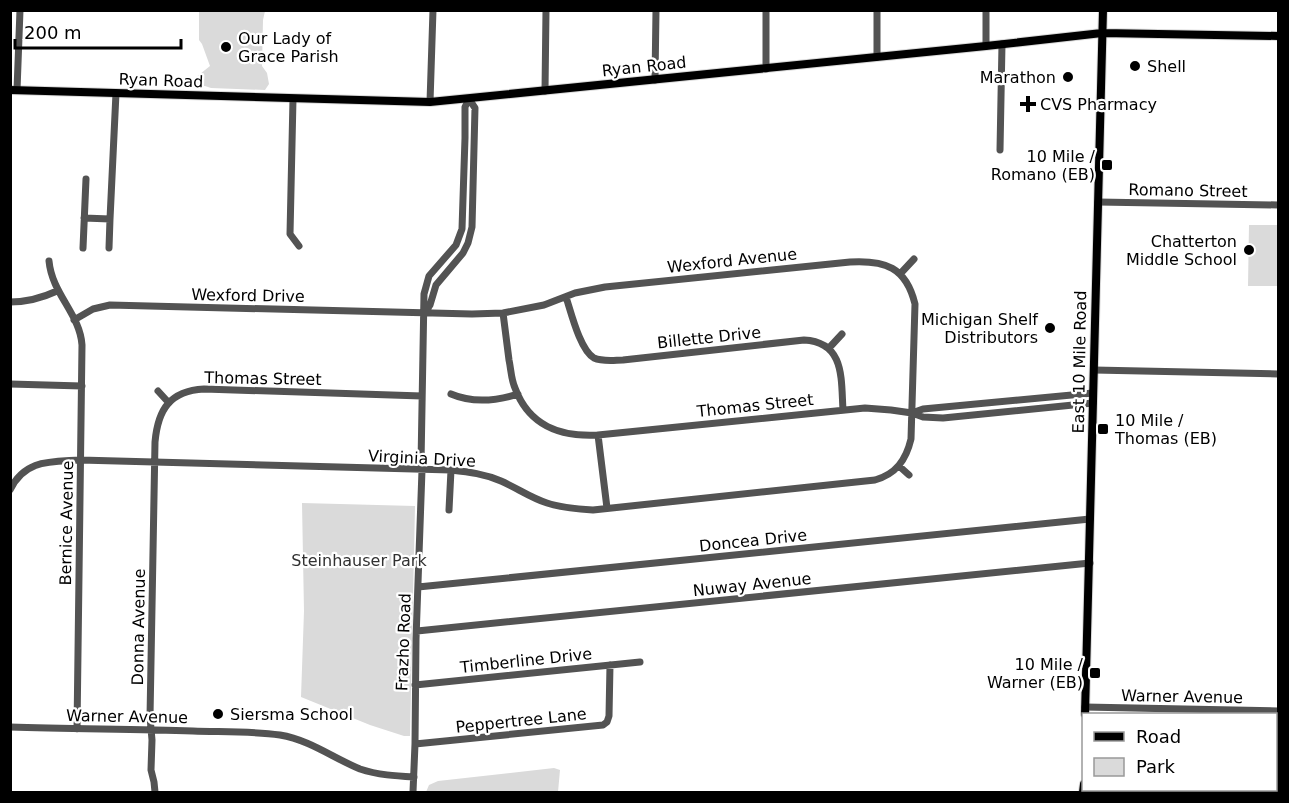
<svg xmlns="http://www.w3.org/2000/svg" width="1289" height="803" font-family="'DejaVu Sans',sans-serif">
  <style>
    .green { fill: #dadada }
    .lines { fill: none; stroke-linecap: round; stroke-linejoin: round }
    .major-casing { stroke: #dbdbdb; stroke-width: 10 }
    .minor { stroke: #535353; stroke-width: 7 }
    .major { stroke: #000; stroke-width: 8 }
    .poi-dot { fill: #000; stroke: #fff; stroke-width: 2 }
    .labels { text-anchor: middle; stroke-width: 4.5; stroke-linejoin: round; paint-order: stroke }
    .poi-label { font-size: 16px; fill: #000; stroke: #fff; text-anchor: start }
    .street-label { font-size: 16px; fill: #000; stroke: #fff }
    .park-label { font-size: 16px; fill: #313131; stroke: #fff }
  </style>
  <rect width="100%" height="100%" fill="#fff"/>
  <!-- green -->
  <path class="green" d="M199 11H265L263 20 262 66 267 73 269 84 265 90 211 88 205 86 192 87 190 82 210 66 202 44 199 40Z
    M1249 225H1278V286H1248Z
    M302 503 415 506 410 736H404L370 725 301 697 304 611Z
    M554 768 560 770 558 792H426L429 785 438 781Z"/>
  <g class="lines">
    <!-- major casing -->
    <g class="major-casing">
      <path id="major" d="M10 90 430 102 986 46 1102 33 1278 36
        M1085 714 1103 10
        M1083 792 1084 784"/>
    </g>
    <!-- minor -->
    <path class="minor" d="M986 46V10
      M877 57V10
      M766 69V10
      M655 80 656 10
      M17 90 20 10
      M545 91 546 10
      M293 99 290 234 299 246
      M430 102 433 10
      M1000 150 1002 44
      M1098 202 1278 205
      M84 218 110 219 116 93
      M83 248 86 179
      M109 248 110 219
      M49 261C52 294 80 314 82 345L77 729
      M900 274 914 259
      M566 297C571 312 580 350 594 358 603 362 615 360 623 360L804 340C845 342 841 379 843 410
      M10 302C28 302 42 298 57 291
      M425 313 430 305 436 285 463 253 468 243 472 227 475 108 469 99
      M503 313C505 329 507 344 509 360 511 369 511 379 515 388 529 426 560 437 598 435L865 408 891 410 912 413 923 409 1093 393
      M829 348 842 334
      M1094 370 1278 374
      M10 384 82 386
      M158 391 169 403
      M451 394C472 403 496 401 518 394
      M912 413 923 417 943 418 1093 403
      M598 435 607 508
      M899 466 909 475
      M10 490C25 459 51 462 80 460L451 470C469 472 485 474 501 481 517 488 531 498 547 503 562 508 577 509 593 510L875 480C896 474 906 460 911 439L915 304C906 267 885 260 850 262L605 287 575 293 544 305 503 313 472 314 110 305 93 309 74 320
      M449 510 451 470
      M418 587 1090 519
      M417 631 1090 563
      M415 685 640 662
      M1085 707 1278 711
      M10 727C71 729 132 729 193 731 222 732 252 731 280 735 310 740 333 758 360 769 378 775 396 776 414 777
      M1276 734H1278
      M415 744 603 725 607 722 609 716 610 665
      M155 792 154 782 151 770 152 740 150 717 155 442C158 409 170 391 204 389L422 396
      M413 792 415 744 416 639 422 470 421 463 424 294 429 276 456 245 462 229 465 138V107L469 99
      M1256 792V790"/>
    <!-- major -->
    <use href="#major" class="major"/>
  </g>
  <!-- markers -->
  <g class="poi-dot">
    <circle cx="226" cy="47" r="6"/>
    <circle cx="1135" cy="66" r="6"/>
    <circle cx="1068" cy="77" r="6"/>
    <path d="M1025 95h6v6h6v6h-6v6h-6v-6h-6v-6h6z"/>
    <rect x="1101" y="159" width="12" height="12" rx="3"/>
    <circle cx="1249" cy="250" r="6"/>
    <circle cx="1050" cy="328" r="6"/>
    <rect x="1097" y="423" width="12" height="12" rx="3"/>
    <rect x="1089" y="667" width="12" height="12" rx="3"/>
    <circle cx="218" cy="714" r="6"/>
  </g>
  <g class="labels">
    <!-- poi labels -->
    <g class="poi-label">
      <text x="238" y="44">Our Lady of<tspan x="238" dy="18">Grace Parish</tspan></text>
      <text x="1147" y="72">Shell</text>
      <text x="1056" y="83" text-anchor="end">Marathon</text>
      <text x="1040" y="110">CVS Pharmacy</text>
      <text x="1095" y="162" text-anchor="end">10 Mile /<tspan x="1095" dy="18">Romano (EB)</tspan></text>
      <text x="1237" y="247" text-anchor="end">Chatterton<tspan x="1237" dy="18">Middle School</tspan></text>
      <text x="1038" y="325" text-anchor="end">Michigan Shelf<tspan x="1038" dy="18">Distributors</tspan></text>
      <text x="1115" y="426">10 Mile /<tspan x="1115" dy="18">Thomas (EB)</tspan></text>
      <text x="1083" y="670" text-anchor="end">10 Mile /<tspan x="1083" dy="18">Warner (EB)</tspan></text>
      <text x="230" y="720">Siersma School</text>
    </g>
    <!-- street labels -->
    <g class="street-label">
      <text transform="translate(644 66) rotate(-6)" y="6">Ryan Road</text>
      <text transform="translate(161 80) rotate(2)" y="6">Ryan Road</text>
      <text transform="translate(1188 190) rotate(1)" y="6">Romano Street</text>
      <text transform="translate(732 260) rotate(-6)" y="6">Wexford Avenue</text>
      <text transform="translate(248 295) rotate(1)" y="6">Wexford Drive</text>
      <text transform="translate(709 337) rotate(-6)" y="6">Billette Drive</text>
      <text transform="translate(1079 362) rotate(-89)" y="6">East 10 Mile Road</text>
      <text transform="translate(263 378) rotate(1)" y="6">Thomas Street</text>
      <text transform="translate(755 405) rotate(-6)" y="6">Thomas Street</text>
      <text transform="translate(422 458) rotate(3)" y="6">Virginia Drive</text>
      <text transform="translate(66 523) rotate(-89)" y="6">Bernice Avenue</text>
      <text transform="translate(753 540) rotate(-6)" y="6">Doncea Drive</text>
      <text transform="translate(752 584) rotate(-6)" y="6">Nuway Avenue</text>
      <text transform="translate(138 627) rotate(-89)" y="6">Donna Avenue</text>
      <text transform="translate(403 642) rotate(-88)" y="6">Frazho Road</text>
      <text transform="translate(526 660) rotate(-6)" y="6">Timberline Drive</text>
      <text transform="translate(1182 696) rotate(1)" y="6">Warner Avenue</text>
      <text transform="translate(127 716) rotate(1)" y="6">Warner Avenue</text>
      <text transform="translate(521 720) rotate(-6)" y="6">Peppertree Lane</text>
    </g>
    <!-- park labels -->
    <g class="park-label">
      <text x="359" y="566">Steinhauser Park</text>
    </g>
  </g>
  <!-- border -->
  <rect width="1289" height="803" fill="none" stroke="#000000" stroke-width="24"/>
  <!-- legend -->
  <rect x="1082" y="713" width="195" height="78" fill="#ffffff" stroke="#999999" stroke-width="1.5"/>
  <rect x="1094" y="732" width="30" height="9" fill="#000000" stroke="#999999" stroke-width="1.5"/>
  <text x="1136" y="743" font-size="18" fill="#000000">Road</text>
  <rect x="1094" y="758" width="30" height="18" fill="#dadada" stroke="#999999" stroke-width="1.5"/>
  <text x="1136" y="773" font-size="18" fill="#000000">Park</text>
  <!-- scale -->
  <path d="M15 39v9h166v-9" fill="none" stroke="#000000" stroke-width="3"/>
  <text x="24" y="39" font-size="18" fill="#000000" stroke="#ffffff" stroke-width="4.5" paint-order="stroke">200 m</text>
</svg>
